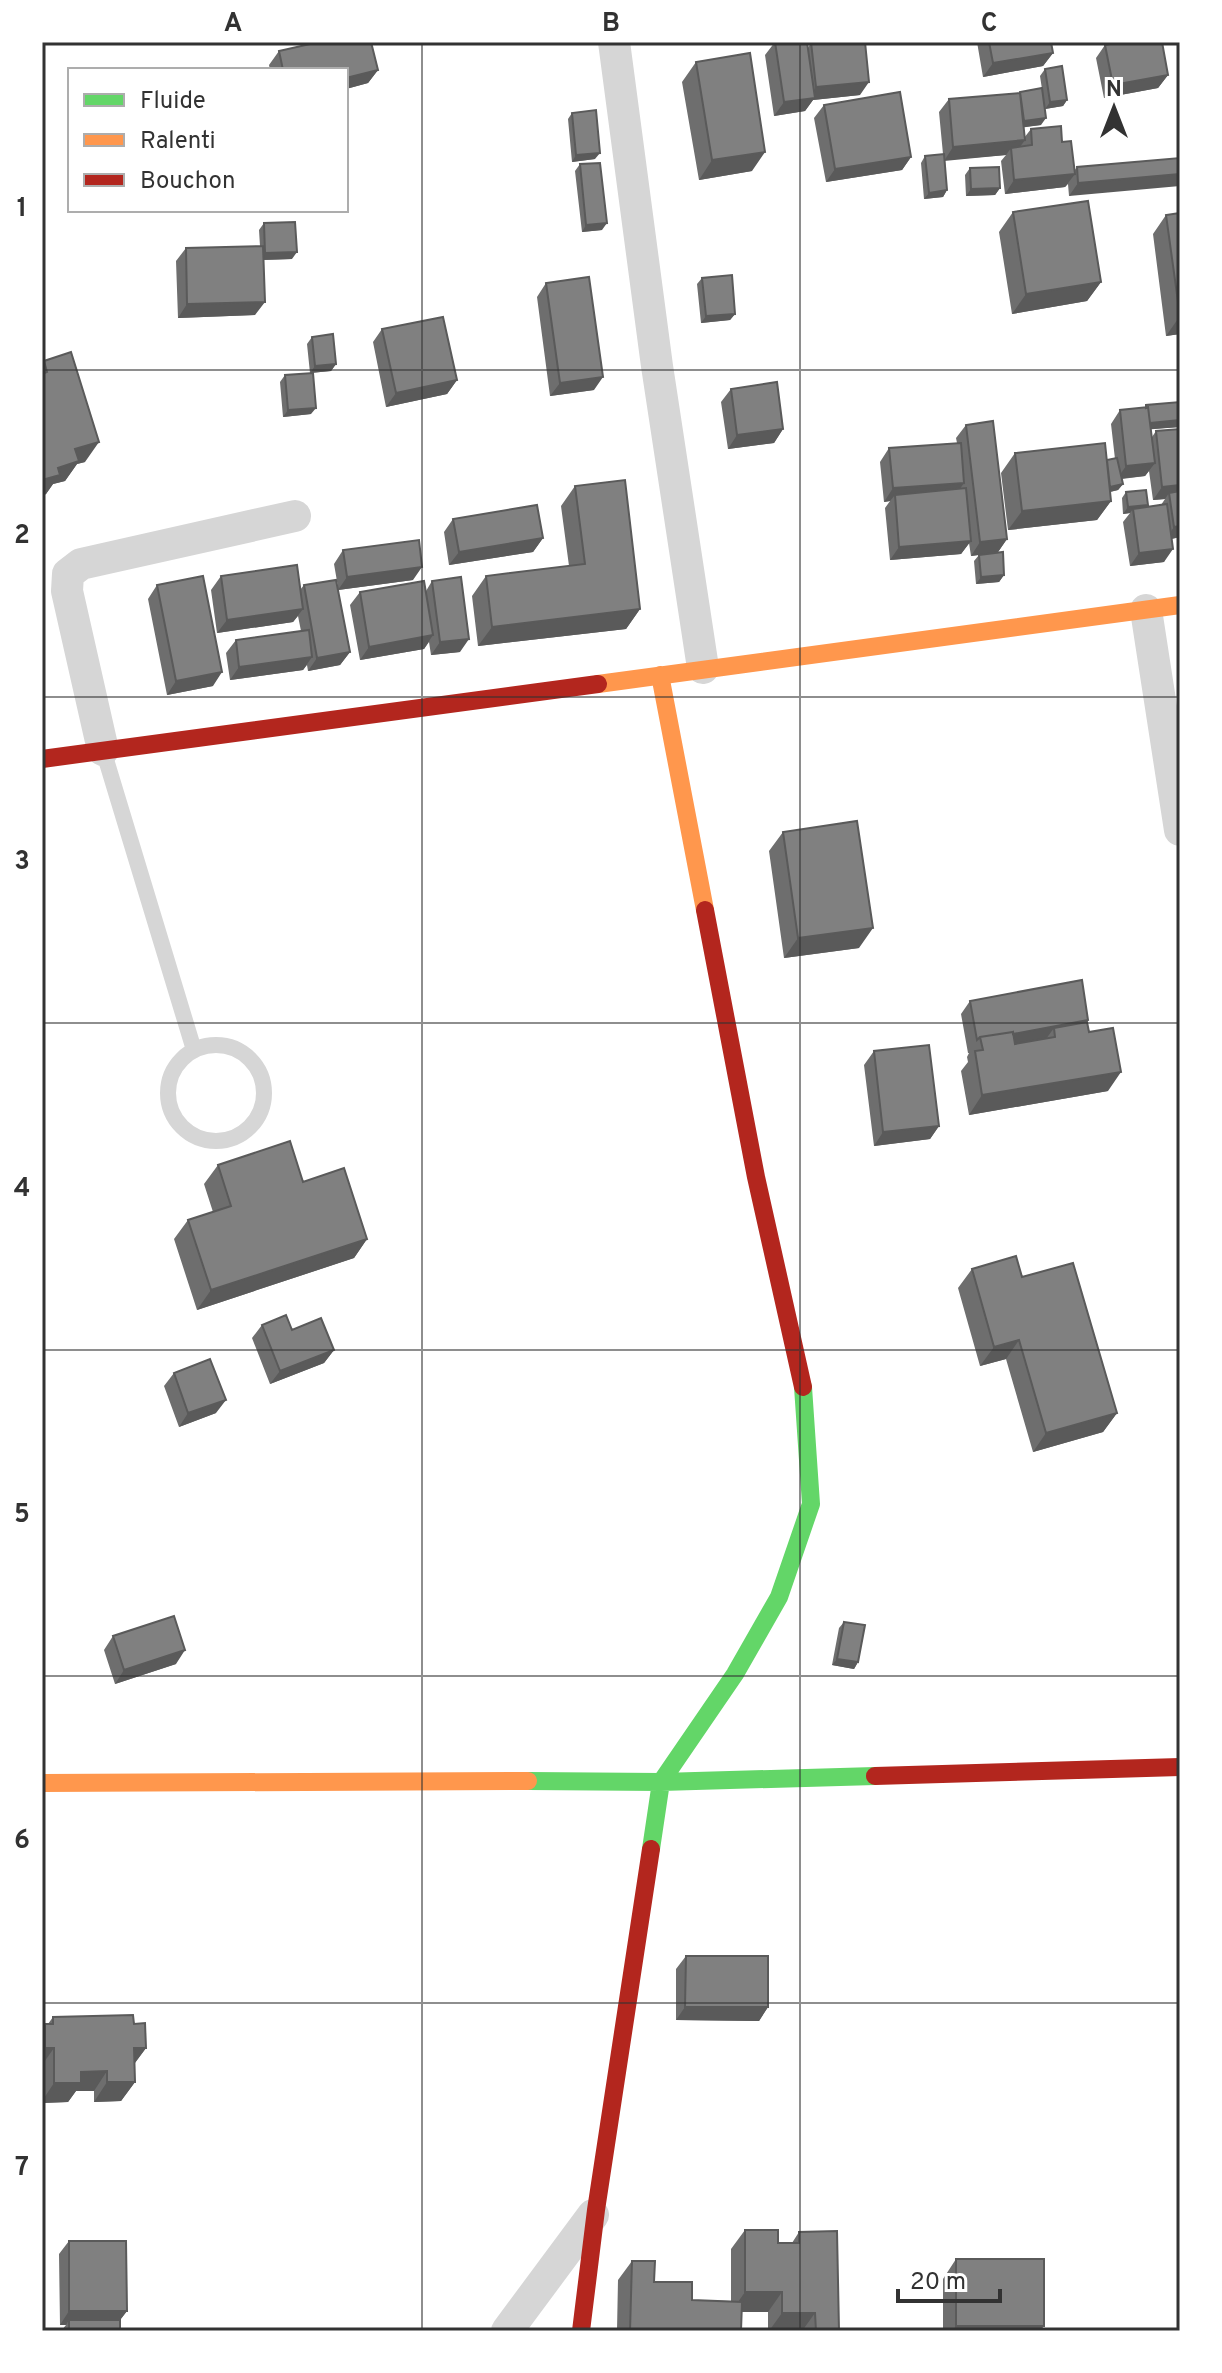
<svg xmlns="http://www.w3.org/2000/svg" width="1222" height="2373" font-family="Overpass,sans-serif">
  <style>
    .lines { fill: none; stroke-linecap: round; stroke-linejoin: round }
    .lane { stroke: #d6d6d6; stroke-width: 16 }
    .street { stroke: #d6d6d6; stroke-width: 32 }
    .fast { stroke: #63d668; stroke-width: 18 }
    .slow { stroke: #ff974d; stroke-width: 18 }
    .jam { stroke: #b3261e; stroke-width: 18 }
    .wall { fill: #6e6e6e }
    .shaded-wall { fill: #5a5a5a }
    .building { fill: #808080; stroke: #5a5a5a; stroke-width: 2 }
    .grid { fill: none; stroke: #323232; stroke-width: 2; stroke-opacity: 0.55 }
    .neatline { fill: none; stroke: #323232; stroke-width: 3 }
    .grid-label { font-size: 26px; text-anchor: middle; font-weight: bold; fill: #323232 }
  </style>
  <rect width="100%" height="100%" fill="#fff"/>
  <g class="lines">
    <!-- lane -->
    <path class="lane" d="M104 753 194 1050
      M168 1093a48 48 0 1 1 96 0a48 48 0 1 1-96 0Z"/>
    <!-- street -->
    <path class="street" d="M614 42 657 366 703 668
      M1146 610 1180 830
      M103 750 67 591 68 574 81 564 295 516
      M507 2331 593 2215"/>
    <!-- fast -->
    <path class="fast" d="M528 1781 661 1782 875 1776
      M651 1849 661 1782 735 1674 779 1597 811 1504 803 1387"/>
    <!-- slow -->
    <path class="slow" d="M660 675 705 910
      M598 684 1180 605
      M42 1783 528 1781"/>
    <!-- jam -->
    <path class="jam" d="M42 759 598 684
      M705 910 756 1177 803 1387
      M875 1776 1180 1767
      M581 2331 596 2210 651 1849"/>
  </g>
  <!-- wall -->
  <path class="wall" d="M775 42 808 48 811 42 860 95 813 100 805 111 774 116 765 55Z
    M977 42H1051L1053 53 1043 66 983 77Z
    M1105 45 1168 75 1158 88 1104 98 1096 58Z
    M279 51 378 70 368 83 346 89V70H270L269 65Z
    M696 62 752 171 699 180 682 82Z
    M1045 69 1067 100 1063 106 1045 109 1040 76Z
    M949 99 1041 125 1023 127 1024 138 1031 129 1062 142 1074 171 1077 167 1180 158 1069 196 1068 184 1065 187 1005 194 1001 161 1006 155 945 160 947 190 943 197 924 199 921 163 925 156 943 154 939 112Z
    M824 105 911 157 902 170 826 182 814 118Z
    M572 113 595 159 572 162 568 119Z
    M580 164 602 230 582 232 575 171Z
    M970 168 1000 188 995 195 966 196 965 175Z
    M1013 212 1101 282 1087 301 1012 314 999 232Z
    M1180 213V334L1166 336 1153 234 1166 215Z
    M264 223 292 259 263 260 255 315 178 318 176 261 186 248 260 246 259 230Z
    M702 278 735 314 730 320 701 323 697 284Z
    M546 283 594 390 550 396 537 297Z
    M382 329 457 380 447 394 386 407 373 342Z
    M312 337 336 364 331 371 310 373 307 344Z
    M44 361 85 462 77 464 65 481 53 484 46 494 42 496V363Z
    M285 375 311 414 283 417 280 382Z
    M731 389 783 429 774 443 728 449 721 402Z
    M1180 402V427L1151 429 1152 437 1156 431 1180 537 1172 539 1164 562 1130 566 1123 522 1130 513 1123 514 1122 498 1126 492 1148 505 1147 507 1161 505 1165 499 1153 500 1149 471 1145 476 1122 479 1123 484 1118 490 1110 492 1111 501 1097 520 1008 530 1001 473 1015 453 1107 460 1115 459 1111 424 1120 410 1144 408 1146 405Z
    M966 425 1007 539 998 552 1004 575 999 582 976 584 974 561 979 555 971 556 969 543 961 554 890 560 885 508 890 501 884 502 880 462 889 448 957 443 956 438Z
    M575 486 640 609 626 629 478 646 472 596 486 576 569 566 561 506Z
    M453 519 543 538 533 552 449 565 444 532Z
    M343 550 413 580 338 590 350 652 340 665 308 671 307 665 303 670 230 680 226 653 236 640 301 631 298 616 293 622 217 633 211 590 221 576 300 590 304 585 338 587 334 564Z
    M432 581 460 652 431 655 429 642 424 649 360 660 350 605 360 592 426 591Z
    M157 585 213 686 167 695 148 599Z
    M783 832 859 948 784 958 769 851Z
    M970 1001 1086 1022 1108 1091 969 1115 961 1071 968 1062 967 1057 969 1053H968L961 1014Z
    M874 1051 939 1126 930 1139 874 1146 864 1065Z
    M218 1165 303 1182 367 1239 354 1258 197 1310 174 1239 188 1220 213 1212 204 1184Z
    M972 1269 1022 1277 1117 1413 1103 1432 1033 1452 1006 1359 980 1366 958 1288Z
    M262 1325 292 1330 334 1350 324 1363 270 1384 252 1338Z
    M174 1373 216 1413 179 1427 164 1386Z
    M844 1622 858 1662 854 1669 832 1665 839 1628Z
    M113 1636 176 1664 115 1684 104 1650Z
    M686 1956 768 2007 759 2021 676 2020V1969Z
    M53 2017 134 2024 146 2048 134 2064 135 2082 121 2101 94 2102V2091H76L68 2102 42 2103V2028L45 2024H48Z
    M745 2230 778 2243H792L799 2232 839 2331H768V2312H741V2331H617L618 2280 632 2261 654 2282 692 2300 731 2301V2249Z
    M69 2241 127 2311 120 2320V2331H61L66 2325H60L59 2254Z
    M956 2259 1040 2331H943V2279Z"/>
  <!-- shaded-wall -->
  <path class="shaded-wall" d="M1053 53 1043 66 983 77 993 63Z
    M378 70 368 83 346 89V78Z
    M1168 75 1158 88 1104 98 1113 85Z
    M869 82 860 95 813 100 805 111 774 116 784 102 808 99 816 87Z
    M1067 100 1063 106 1045 109 1050 102Z
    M1046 118 1041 125 1019 128 1024 121Z
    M1025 140 1015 154 1011 148 1006 155 944 161 953 147Z
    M765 152 752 171 699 180 712 160Z
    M600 153 595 159 572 162 576 155Z
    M911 157 902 170 826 182 835 169Z
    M1075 174 1065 187 1005 194 1014 180Z
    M1180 174V186L1069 196 1078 183Z
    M1000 188 995 195 966 196 971 189Z
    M947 190 943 197 924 199 929 193Z
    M607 223 602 230 582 232 586 225Z
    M297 252 292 259 260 260 265 253Z
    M1101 282 1087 301 1012 314 1026 294Z
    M265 302 255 315 178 318 187 304Z
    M735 314 730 320 701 323 706 316Z
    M1180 316V334L1166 336Z
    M336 364 331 371 310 373 315 366Z
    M603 377 594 390 550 396 560 383Z
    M457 380 447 394 386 407 396 393Z
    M316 408 311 414 283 417 288 410Z
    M1180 420V427L1142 430 1147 423Z
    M783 429 774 443 728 449 737 435Z
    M99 442 85 462 77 464 65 481 53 484 46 494 42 496V480L75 449Z
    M1155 463 1145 476 1117 479 1126 466Z
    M964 483 955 496 895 495 890 501 884 502 893 488Z
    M1123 484 1118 490 1101 494 1106 488Z
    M1180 485V497L1169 493 1165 499 1153 500 1162 487Z
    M1111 501 1097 520 1008 530 1022 511Z
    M1148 505 1143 512 1133 509 1130 513 1123 514 1128 507Z
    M1180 526V537L1165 540 1174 527Z
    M543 538 533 552 449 565 459 552Z
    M1007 539 998 552 971 556 980 542Z
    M971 541 961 554 890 560 899 547Z
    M1173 549 1164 562 1130 566 1139 553Z
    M422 567 413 580 338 590 347 577Z
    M1004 575 999 582 976 584 981 577Z
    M303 609 293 622 217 633 227 620Z
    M640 609 626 629 478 646 492 627Z
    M433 635 424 649 360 660 369 647Z
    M469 639 460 652 431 655 440 642Z
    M350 652 340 665 308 671 317 658Z
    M312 657 303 670 230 680 239 667Z
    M222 672 213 686 167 695 176 681Z
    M873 928 859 948 784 958 798 938Z
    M1088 1020 1079 1033 1054 1028 1046 1039 983 1050 981 1039Z
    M1121 1072 1108 1091 969 1115 982 1095Z
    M939 1126 930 1139 874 1146 883 1132Z
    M367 1239 354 1258 197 1310 211 1290Z
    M1019 1340 1006 1359 980 1366 994 1347Z
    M334 1350 324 1363 270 1384 280 1371Z
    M226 1400 216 1413 179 1427 188 1413Z
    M1117 1413 1103 1432 1033 1452 1046 1433Z
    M185 1650 176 1664 115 1684 124 1670Z
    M837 1659 858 1662 854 1669 832 1665Z
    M685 2007H768L759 2021 676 2020Z
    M45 2048H54L42 2065V2053Z
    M134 2048H146L132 2067Z
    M107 2071 94 2091H76L68 2102 42 2103V2101L54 2083 81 2072Z
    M107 2082H135L121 2101 94 2102Z
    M745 2292H782L768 2312H731Z
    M69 2311H127L117 2324 69 2320 66 2325H60Z
    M782 2313H815L802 2331H769Z
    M956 2326H1044L1040 2331H953Z"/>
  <!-- building -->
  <path class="building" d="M319 42H371L378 70 346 78V70H283L279 51Z
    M775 42H807L815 98 784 102Z
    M811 42H865L869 82 816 87Z
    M989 42H1051L1053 53 993 63Z
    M1120 42H1162L1168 75 1113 85 1105 45Z
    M750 53 765 152 712 160 696 62Z
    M1062 66 1067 100 1050 102 1045 69Z
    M1042 88 1046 118 1024 121 1020 92Z
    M900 92 911 157 835 169 824 105Z
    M1020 93 1025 140 953 147 949 99Z
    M596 110 600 153 576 155 572 113Z
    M1061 126 1062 142 1071 141 1075 174 1014 180 1011 148 1032 145 1031 129Z
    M944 154 947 190 929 193 925 156Z
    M1180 158V174L1078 183 1077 167Z
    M600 163 607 223 586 225 580 164Z
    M999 167 1000 188 971 189 970 168Z
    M1088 201 1101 282 1026 294 1013 212Z
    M1180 213V316L1166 215Z
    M295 222 297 252 265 253 264 223Z
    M263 246 265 302 187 304 186 248Z
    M732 275 735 314 706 316 702 278Z
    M589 277 603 377 560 383 546 283Z
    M443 317 457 380 396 393 382 329Z
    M333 334 336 364 315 366 312 337Z
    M71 352 99 442 75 449 79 461 58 468 60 475 42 480V374L47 372 44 361Z
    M313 373 316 408 288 410 285 375Z
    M777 382 783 429 737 435 731 389Z
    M1180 402V420L1150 423 1148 407 1146 408V405Z
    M1148 407 1155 463 1126 466 1120 410Z
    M993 421 1007 539 980 542 966 425Z
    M1180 429V485L1162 487 1156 431Z
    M961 443 964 483 893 488 889 448Z
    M1105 443 1111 501 1022 511 1015 453Z
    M1117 458 1123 484 1110 487 1107 460Z
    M625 480 640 609 492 627 486 576 585 564 575 486Z
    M966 488 971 541 899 547 895 495Z
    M1146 490 1148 505 1128 507 1126 492Z
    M1180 491V526L1174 527 1169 493Z
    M1167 504 1173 549 1139 553 1133 509Z
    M537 505 543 538 459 552 453 519Z
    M419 540 422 567 347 577 343 550Z
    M1003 552 1004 575 981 577 979 555Z
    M297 565 303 609 227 620 221 576Z
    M203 576 222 672 176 681 157 585Z
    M461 577 469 639 440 642 432 581Z
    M336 580 350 652 317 658 304 585Z
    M424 581 433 635 369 647 360 592Z
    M309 630 312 657 239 667 236 640Z
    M857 821 873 928 798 938 783 832Z
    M1082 980 1088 1020 1013 1034V1032L980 1037 977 1040 970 1001Z
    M1087 1022 1089 1032 1113 1028 1121 1072 982 1095 975 1051 983 1050 980 1037 1013 1032 1015 1044 1055 1037 1054 1028Z
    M929 1045 939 1126 883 1132 874 1051Z
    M290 1141 303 1182 344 1168 367 1239 211 1290 188 1220 231 1206 218 1165Z
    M1016 1256 1022 1277 1073 1263 1117 1413 1046 1433 1019 1340 994 1347 972 1269Z
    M286 1315 292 1330 321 1318 334 1350 280 1371 262 1325Z
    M210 1359 226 1400 188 1413 174 1373Z
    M174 1616 185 1650 124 1670 113 1636Z
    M844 1622 865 1625 858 1662 837 1659Z
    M686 1956H768V2007H685Z
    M133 2015 134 2024 145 2023 146 2048H134L135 2082H107V2071L81 2072V2083H54V2048H45V2024H53V2017Z
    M745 2230H778V2243H799V2232L837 2231 839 2331H816L815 2313H782V2292H745Z
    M69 2241H126L127 2311H69Z
    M956 2259H1044V2326H956Z
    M632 2261H655L654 2282H692V2300L742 2302 741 2331H630Z
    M69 2320H120V2331H69Z"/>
  <!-- grid -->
  <path class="grid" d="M422 42V2331M800 42V2331M42 370H1180M42 697H1180M42 1023H1180M42 1350H1180M42 1676H1180M42 2003H1180"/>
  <!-- border -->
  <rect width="1222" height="2373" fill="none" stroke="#ffffff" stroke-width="88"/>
  <!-- legend -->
  <rect x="68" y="68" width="280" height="144" fill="#ffffff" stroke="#adadad" stroke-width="2"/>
  <rect x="84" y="94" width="40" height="12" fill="#63d668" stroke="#adadad" stroke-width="2"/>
  <text x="140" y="108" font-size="24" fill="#323232">Fluide</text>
  <rect x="84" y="134" width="40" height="12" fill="#ff974d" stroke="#adadad" stroke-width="2"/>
  <text x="140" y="148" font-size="24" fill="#323232">Ralenti</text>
  <rect x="84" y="174" width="40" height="12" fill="#b3261e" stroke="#adadad" stroke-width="2"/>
  <text x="140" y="188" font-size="24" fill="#323232">Bouchon</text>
  <!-- north arrow -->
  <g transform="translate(1114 108)" stroke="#ffffff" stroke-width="6" paint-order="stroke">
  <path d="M0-6L14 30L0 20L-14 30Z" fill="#323232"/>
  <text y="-12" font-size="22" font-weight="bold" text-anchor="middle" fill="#323232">N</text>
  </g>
  <!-- scale -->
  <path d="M898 2289v12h102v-12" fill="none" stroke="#323232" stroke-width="4"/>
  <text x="910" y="2289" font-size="24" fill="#323232" stroke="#ffffff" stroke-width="6" paint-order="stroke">20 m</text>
  <rect x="44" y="44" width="1134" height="2285" class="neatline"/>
  <g class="grid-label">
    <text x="233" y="31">A</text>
    <text x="611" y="31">B</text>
    <text x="989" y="31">C</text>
    <text x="22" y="216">1</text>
    <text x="22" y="543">2</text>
    <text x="22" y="869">3</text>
    <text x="22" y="1196">4</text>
    <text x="22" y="1522">5</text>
    <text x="22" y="1848">6</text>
    <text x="22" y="2175">7</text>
  </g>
</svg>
